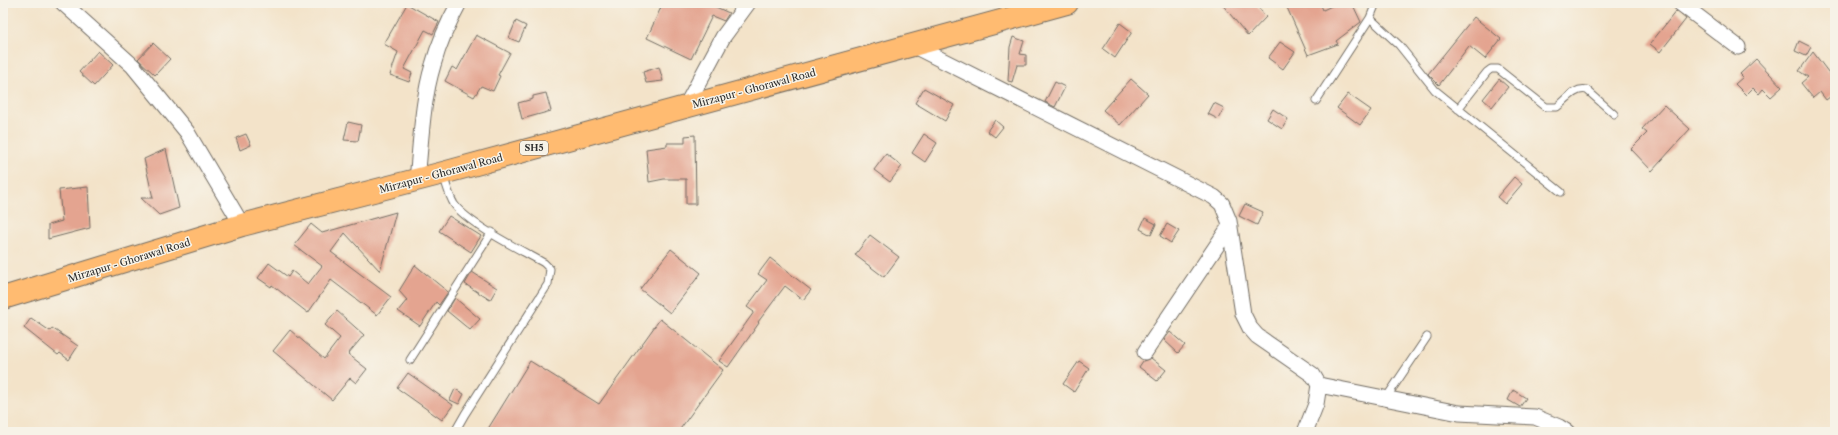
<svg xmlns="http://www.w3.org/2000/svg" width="1838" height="435" font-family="'Libre Caslon Text',serif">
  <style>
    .building { fill: #e4a490 }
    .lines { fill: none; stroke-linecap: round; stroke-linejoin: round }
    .service-casing { stroke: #716b62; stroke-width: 9 }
    .minor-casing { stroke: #716b62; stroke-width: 17 }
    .primary-casing { stroke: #716b62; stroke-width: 24 }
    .service { stroke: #fff; stroke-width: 7 }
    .minor { stroke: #fff; stroke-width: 15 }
    .primary { stroke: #ffbb71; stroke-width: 22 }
    .labels { text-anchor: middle; stroke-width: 3; stroke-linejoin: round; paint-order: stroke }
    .shield { fill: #f7f3e8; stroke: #686764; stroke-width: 1 }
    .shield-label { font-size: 9px; font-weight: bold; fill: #2b2b2b }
    .street-label { font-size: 10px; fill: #2b2b2b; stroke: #f7f3e8 }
  </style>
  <rect width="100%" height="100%" fill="#f7f3e8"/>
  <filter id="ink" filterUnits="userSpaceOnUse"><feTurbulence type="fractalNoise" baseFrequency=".025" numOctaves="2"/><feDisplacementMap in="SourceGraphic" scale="8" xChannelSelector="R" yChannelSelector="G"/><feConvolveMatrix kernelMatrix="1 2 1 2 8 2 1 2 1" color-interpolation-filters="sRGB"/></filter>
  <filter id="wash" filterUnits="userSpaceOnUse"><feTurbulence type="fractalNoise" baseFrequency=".012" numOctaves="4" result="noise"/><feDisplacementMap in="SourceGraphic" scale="16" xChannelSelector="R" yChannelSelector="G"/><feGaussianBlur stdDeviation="0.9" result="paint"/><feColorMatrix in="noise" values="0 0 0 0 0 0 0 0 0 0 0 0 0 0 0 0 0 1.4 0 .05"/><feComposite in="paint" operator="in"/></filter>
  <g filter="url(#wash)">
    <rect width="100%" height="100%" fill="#f3e3c9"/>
    <g id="blocks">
      <!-- building -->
      <path class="building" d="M663 3H707L729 13 724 21 712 16 691 59 647 38Z
        M1221 3H1255L1266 17 1248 36Z
        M1285 3H1320L1323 10 1338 3H1352L1361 22 1336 41 1338 44 1308 55Z
        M407 4 439 22 433 34 425 30 404 69 412 73 409 82 390 75 398 52 384 44Z
        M1676 11 1686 19 1660 52 1650 44Z
        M1474 17 1501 39 1485 59 1469 46 1439 85 1428 74Z
        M516 21 526 26 519 42 509 38Z
        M1120 23 1132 32 1115 58 1103 49Z
        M476 35 510 53 498 75 500 76 493 91 481 86 474 97 445 81 452 67 457 70Z
        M1013 37 1024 41 1020 54 1026 55V65H1017L1012 82 1008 81 1010 47Z
        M1799 41 1811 47 1806 56 1795 51Z
        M1280 42 1295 52 1283 69 1268 58Z
        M153 43 170 59 155 75 138 59Z
        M98 51 113 65 94 86 79 72Z
        M1813 52 1835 81V93L1826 100 1820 92 1813 98 1801 83 1808 77 1799 71Z
        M1756 59 1782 87 1771 97 1763 89 1759 94 1753 88 1746 95 1735 84 1743 77 1740 74Z
        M659 67 663 81 646 83 643 72Z
        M1131 79 1148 94 1120 125 1103 110Z
        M1499 79 1508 87 1492 107 1483 99Z
        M1055 82 1065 87 1055 107 1045 102Z
        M924 88 954 105 945 121 915 103Z
        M546 93 551 111 522 119 518 103 533 99V96Z
        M1348 94 1371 110 1360 125 1337 108Z
        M1214 103 1224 108 1218 119 1208 114Z
        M1664 105 1690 129 1652 171 1631 149 1647 133 1642 129Z
        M1273 109 1288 119 1282 129 1267 119Z
        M995 120 1003 127 995 137 987 131Z
        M348 122 361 125 358 141 344 140Z
        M246 134 251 145 240 150 236 138Z
        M924 134 937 143 925 162 912 153Z
        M695 135 696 204H686V179H664L649 182 646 149 667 146V143H685V136Z
        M166 149 179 208 159 215 141 198H153L144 159Z
        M886 154 902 166 890 182 874 170Z
        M1514 177 1522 184 1505 204 1497 197Z
        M88 187 90 228 48 239V225L62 221 59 190Z
        M1245 204 1263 212 1257 225 1239 216Z
        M396 212 380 271 345 233 331 252 391 297 377 315 331 280 308 313 272 285 271 287 258 278 269 263 288 277 292 271 308 284 322 266 294 245 311 224 322 233Z
        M449 216 481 236 471 252 439 231Z
        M1145 218 1156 224 1151 235 1140 229Z
        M1167 224 1179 231 1171 243 1160 236Z
        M870 235 899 257 884 277 855 255Z
        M671 249 701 273 670 313 640 289Z
        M770 258 811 290 803 300 785 286 758 322 759 323 728 367 719 361 754 312 747 307 767 280 758 274Z
        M415 265 448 292 439 305 436 302 420 326 398 311 407 300 399 291Z
        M472 272 497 288 490 300 465 284Z
        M455 298 480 319 470 330 447 311Z
        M337 311 364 335 348 354 367 369 356 383 350 378 332 400 273 351 290 330 324 359 340 338 325 325Z
        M31 318 50 331 52 328 78 346 69 360 60 353 58 355 24 328Z
        M660 319 723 370 678 432H486L530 361 599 404Z
        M1170 332 1185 345 1178 353 1164 340Z
        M1151 358 1166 370 1157 381 1139 367 1143 361Z
        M1079 361 1089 368 1074 392 1063 384Z
        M408 373 453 405 442 420 397 388Z
        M455 389 464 394 459 404 450 400Z
        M1513 390 1526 398 1520 407 1508 400Z"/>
    </g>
  </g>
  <g filter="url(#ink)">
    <use href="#blocks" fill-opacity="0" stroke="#716b62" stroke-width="1"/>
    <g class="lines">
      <!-- service casing -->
      <g class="service-casing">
        <path id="service" d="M1376 3 1370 18 1399 45 1435 90 1561 192
          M1316 101 1370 18
          M1458 109 1487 72 1491 69H1498L1546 107H1557C1566 100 1575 87 1587 90L1614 114
          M443 175C446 183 449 196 454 204 468 224 521 250 544 263L550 269 548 284 465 414 457 428V432
          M410 360 492 232
          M1386 398 1427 337"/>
      </g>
      <!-- minor casing -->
      <g class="minor-casing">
        <path id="minor" d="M63 3 133 66 187 132 242 225
          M1680 3 1738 47
          M912 45 1214 197 1222 204 1229 221 1243 314 1250 328 1257 336 1313 375 1319 385 1316 404 1305 432
          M686 106 723 37 748 3
          M417 180C421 142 422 101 433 65 439 43 448 23 459 3
          M1145 352 1230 226
          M1319 385 1459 413 1535 417 1559 427 1567 432"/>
      </g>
      <!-- primary casing -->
      <g class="primary-casing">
        <path id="primary" d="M3 298 242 225 443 173 1067 3"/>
      </g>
      <!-- service -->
      <use href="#service" class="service"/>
      <!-- minor -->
      <use href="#minor" class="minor"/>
      <!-- primary -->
      <use href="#primary" class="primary"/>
    </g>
  </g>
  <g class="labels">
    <!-- shield labels -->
    <rect class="shield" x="520" y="141" width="28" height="14" rx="3"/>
    <g class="shield-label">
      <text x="534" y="151">SH5</text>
    </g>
    <!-- street labels -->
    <g class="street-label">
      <text transform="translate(754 88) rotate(-15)" y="4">Mirzapur - Ghorawal Road</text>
      <text transform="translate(441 173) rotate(-15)" y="4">Mirzapur - Ghorawal Road</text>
      <text transform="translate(129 260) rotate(-17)" y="4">Mirzapur - Ghorawal Road</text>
    </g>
  </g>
  <!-- margin -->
  <rect width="1838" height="435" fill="none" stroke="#f7f3e8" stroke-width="16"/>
</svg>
